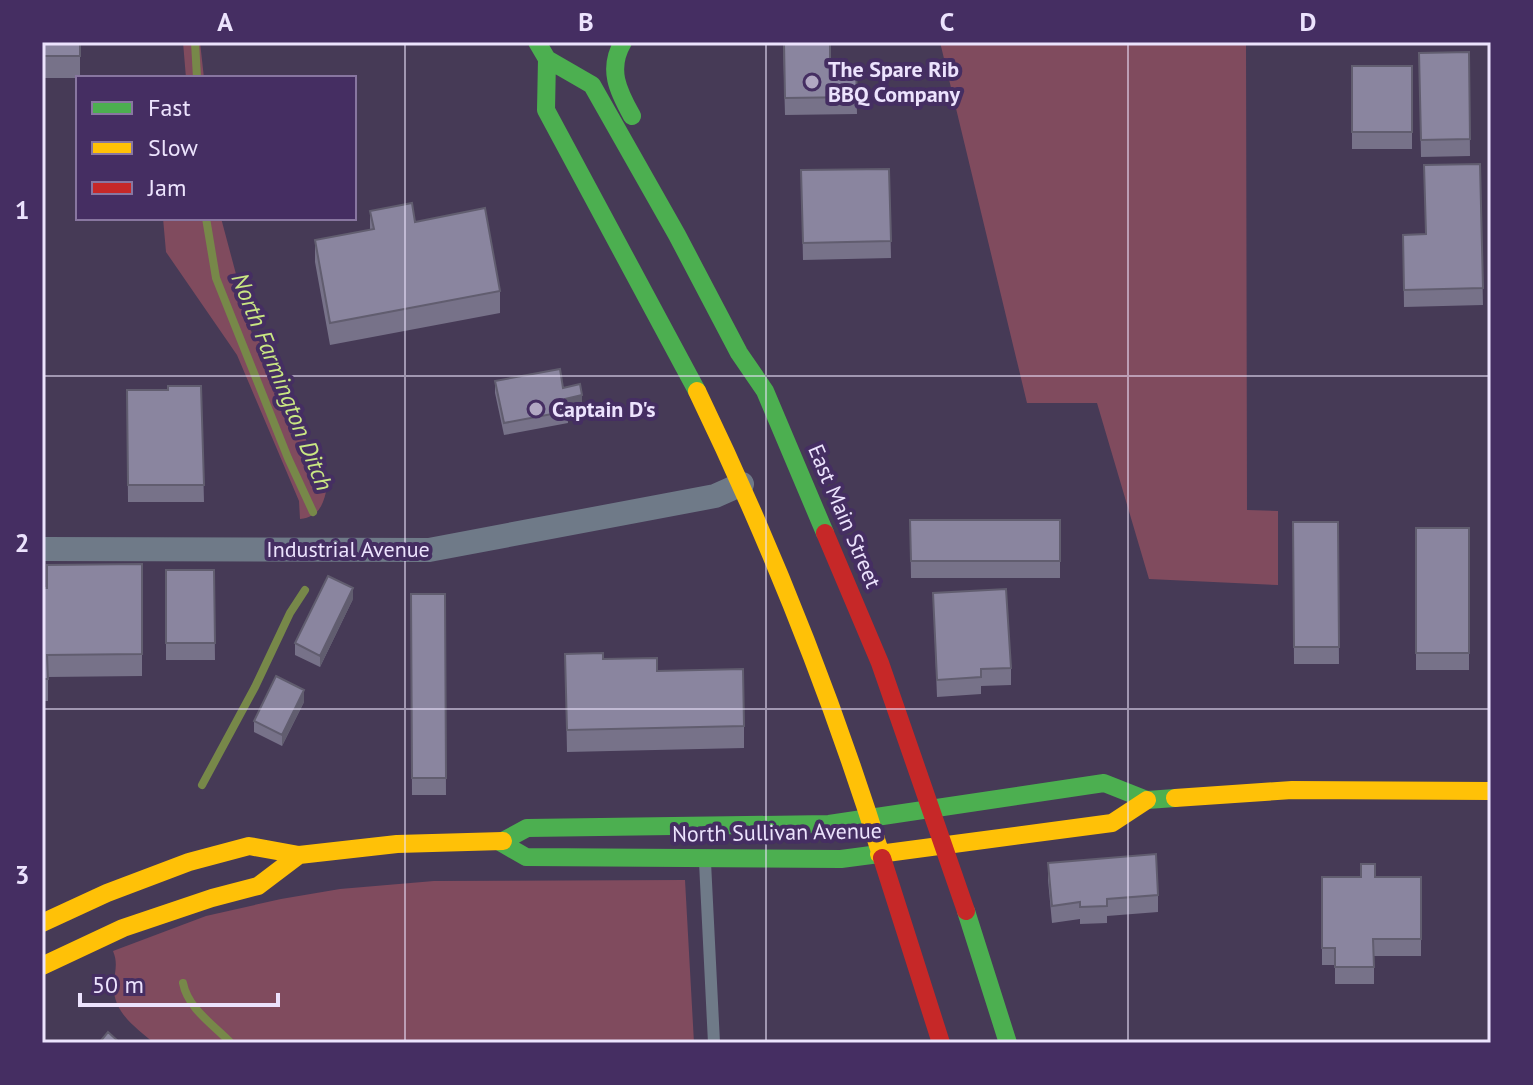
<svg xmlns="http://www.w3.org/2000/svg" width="1533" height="1085" font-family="'PT Sans',sans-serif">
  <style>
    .green { fill: #804b5e }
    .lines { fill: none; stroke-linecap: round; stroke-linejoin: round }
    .stream { stroke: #778849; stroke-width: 8 }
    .lane { stroke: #6f7a88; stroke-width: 12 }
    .street { stroke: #6f7a88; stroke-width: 24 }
    .fast { stroke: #4caf50; stroke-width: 18 }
    .slow { stroke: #ffc107; stroke-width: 18 }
    .jam { stroke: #c62828; stroke-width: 18 }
    .wall { fill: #777289 }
    .shaded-wall { fill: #615d6f }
    .building { fill: #8a859f; stroke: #615d6f; stroke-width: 2 }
    .grid { fill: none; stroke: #ece3fd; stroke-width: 2; stroke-opacity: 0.55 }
    .poi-dot { fill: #b2a8c3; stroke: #452e62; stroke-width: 3 }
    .labels { text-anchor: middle; stroke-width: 8; stroke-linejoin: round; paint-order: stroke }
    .poi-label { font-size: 22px; font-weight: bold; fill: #ece3fd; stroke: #452e62; text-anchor: start }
    .street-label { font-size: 22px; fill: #ece3fd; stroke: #452e62 }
    .water-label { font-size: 24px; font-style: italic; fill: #cae783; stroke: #452e62 }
    .neatline { fill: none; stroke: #ece3fd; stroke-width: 3 }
    .grid-label { font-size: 26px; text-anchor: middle; font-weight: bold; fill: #ece3fd }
  </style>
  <rect width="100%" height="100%" fill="#463a56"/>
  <!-- green -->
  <path class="green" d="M183 42H200L204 78H186Z
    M940 42H1246L1247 510 1278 511V585L1149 579 1097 403H1027Z
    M163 218H221L252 334 275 358 326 492C322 508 317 517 300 519L299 501 237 355 166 252Z
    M685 880 694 1043H154C134 1026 111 1011 114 982 115 970 118 963 113 951L206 916 281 899 340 889 434 881Z"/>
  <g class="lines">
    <!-- stream -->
    <path class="stream" d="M195 42 197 78
      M206 218 216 278 288 458 313 512
      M202 785 255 687 290 613 305 590
      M183 983C188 1009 214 1025 231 1043"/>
    <!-- lane -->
    <path class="lane" d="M705 862 714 1043"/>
    <!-- street -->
    <path class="street" d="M42 549 429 550 715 496 742 484"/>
    <!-- fast -->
    <path class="fast" d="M537 42 547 59 592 85 677 235 739 353 765 391 825 533
      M623 42C607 69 618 91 632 116
      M547 59 546 110 697 391
      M503 841 527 828 829 824 1104 783 1147 800 1175 798
      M500 842 526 857 841 859 879 854
      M966 911 1008 1043"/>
    <!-- slow -->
    <path class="slow" d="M697 391C770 542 832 698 882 858
      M1175 798 1292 790 1491 791
      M879 854 1112 823 1147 800
      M42 923 107 893 189 862 249 846 299 855 397 844 503 841
      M42 966 123 928 212 898 258 886 299 855"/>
    <!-- jam -->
    <path class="jam" d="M825 533 880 663 966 911
      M882 858 941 1043"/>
  </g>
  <!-- wall -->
  <path class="wall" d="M42 42H80V78H42Z
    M783 42 830 61 841 69 856 68 857 114 785 115Z
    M1469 52 1470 156 1421 157 1419 53Z
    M1352 66H1412V149H1352Z
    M1480 164 1483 305 1404 307 1403 235 1425 234Z
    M889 169 891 258 803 260 801 170Z
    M370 211 415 222 500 291V313L330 345 315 262V240L370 230Z
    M495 381 563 388 582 407 567 410 568 423 504 435 495 393Z
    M201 386 204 502H128L127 390H168Z
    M910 520H1060V578H911Z
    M1293 522H1338L1339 664H1294Z
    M1416 528H1469V670H1416Z
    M142 564V676L48 677V701H42V588H47Z
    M166 570H214L215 660H166Z
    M933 593 1011 668V685L981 686V694L937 697Z
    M411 594H445L446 795H412Z
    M353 599 320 667 295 655V643Z
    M565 654 603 659 657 671 744 726V748L567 752Z
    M304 702 282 746 254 732V721Z
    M1048 863 1158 895V912L1107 916V923L1080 924V919L1052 923 1048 880Z
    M1322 877H1421V956H1374V984H1335V965H1322Z"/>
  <!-- shaded-wall -->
  <path class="shaded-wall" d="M582 395V407L565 410V399Z
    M353 588V599L320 667V656Z
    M304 690V702L282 746V735Z"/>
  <!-- building -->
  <path class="building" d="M42 42H80V56H42Z
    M784 42H830V61H841V69L856 68 857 97 785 98Z
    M1469 52 1470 139 1421 140 1419 53Z
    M1352 66H1412V132H1352Z
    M1480 164 1483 288 1404 290 1403 235 1426 234 1424 165Z
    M889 169 891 241 803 243 801 170Z
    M412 203 415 222 485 208 500 291 330 323 315 240 374 229 370 211Z
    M560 369 563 388 580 384 582 395 565 399 568 411 504 423 495 381Z
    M168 386H201L204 485H128L127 390H168Z
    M910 520H1060V561H911Z
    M1293 522H1338L1339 647H1294Z
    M1416 528H1469V653H1416Z
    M142 564V654L47 655 48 679H42V588H47V565Z
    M166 570H214L215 643H166Z
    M328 576 353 588 320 656 295 643Z
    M1006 589 1011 668 981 669V677L937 680 933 593Z
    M411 594H445L446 778H412Z
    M603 653V659L657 658V671L743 669 744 726 567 730 565 654Z
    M276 676 304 690 282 735 254 721Z
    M1156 854 1158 895 1107 899V906L1080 907V902L1052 906 1048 863Z
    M1361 864H1375V877H1421V939H1373L1374 967H1335V948H1322V877H1361Z
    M108 1032 120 1043H99Z"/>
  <!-- grid -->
  <path class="grid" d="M405 42V1043M766 42V1043M1128 42V1043M42 376H1491M42 709H1491"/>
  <!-- markers -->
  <g class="poi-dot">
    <circle cx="812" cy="82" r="8"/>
    <circle cx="536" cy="409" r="8"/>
  </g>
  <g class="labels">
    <!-- poi labels -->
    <g class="poi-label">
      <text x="828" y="77">The Spare Rib<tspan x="828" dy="25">BBQ Company</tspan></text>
      <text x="552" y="417">Captain D's</text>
    </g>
    <!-- street labels -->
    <g class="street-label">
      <text transform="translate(845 516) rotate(67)" y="8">East Main Street</text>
      <text x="348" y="557">Industrial Avenue</text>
      <text transform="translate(777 832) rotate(-1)" y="8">North Sullivan Avenue</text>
    </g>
    <!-- water labels -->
    <g class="water-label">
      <text transform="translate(282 382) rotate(68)" y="8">North Farmington Ditch</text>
    </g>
  </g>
  <!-- border -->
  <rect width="1533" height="1085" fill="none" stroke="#452e62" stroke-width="88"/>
  <!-- legend -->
  <rect x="76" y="76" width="280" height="144" fill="#452e62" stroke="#8876a0" stroke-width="2"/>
  <rect x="92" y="102" width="40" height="12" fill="#4caf50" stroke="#8876a0" stroke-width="2"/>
  <text x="148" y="116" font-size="24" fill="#ece3fd">Fast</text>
  <rect x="92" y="142" width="40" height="12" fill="#ffc107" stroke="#8876a0" stroke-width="2"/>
  <text x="148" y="156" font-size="24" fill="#ece3fd">Slow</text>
  <rect x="92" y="182" width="40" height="12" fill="#c62828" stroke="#8876a0" stroke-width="2"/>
  <text x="148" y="196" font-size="24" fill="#ece3fd">Jam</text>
  <!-- scale -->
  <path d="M80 993v12h198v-12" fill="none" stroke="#ece3fd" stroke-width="4"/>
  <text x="92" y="993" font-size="24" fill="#ece3fd" stroke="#452e62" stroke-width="6" paint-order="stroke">50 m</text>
  <rect x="44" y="44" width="1445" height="997" class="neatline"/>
  <g class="grid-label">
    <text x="225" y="31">A</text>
    <text x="586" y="31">B</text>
    <text x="947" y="31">C</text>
    <text x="1308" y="31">D</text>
    <text x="22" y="219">1</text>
    <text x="22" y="552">2</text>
    <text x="22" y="884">3</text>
  </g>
</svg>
